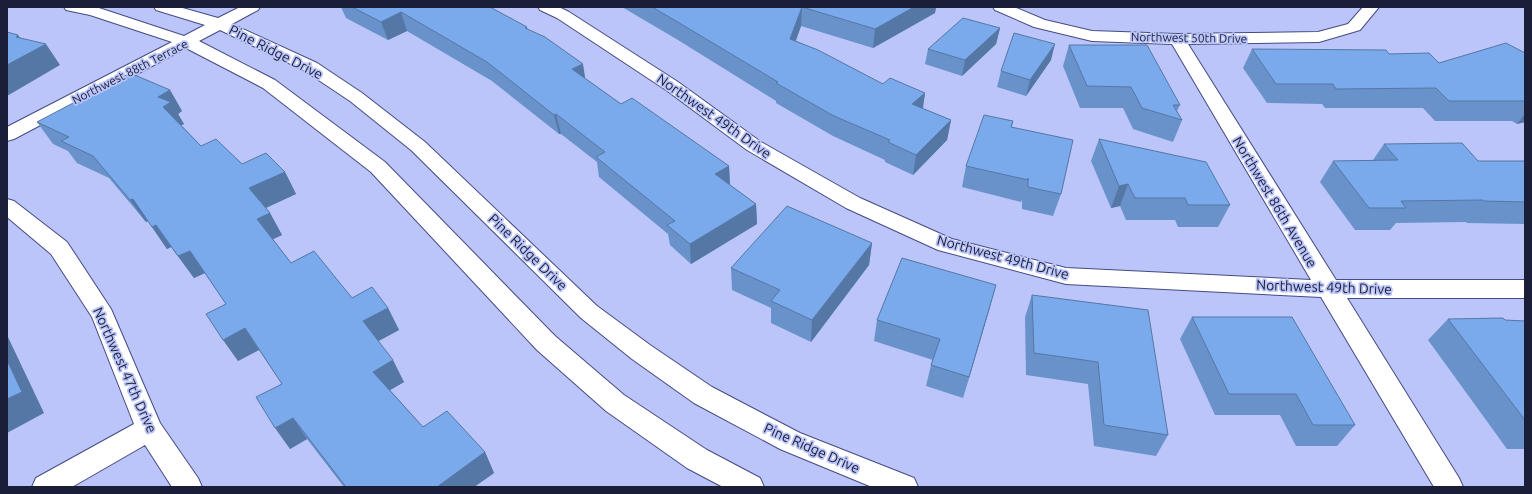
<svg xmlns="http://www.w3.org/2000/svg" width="1532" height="494" font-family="Ubuntu,sans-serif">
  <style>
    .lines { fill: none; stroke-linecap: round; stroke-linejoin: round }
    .minor-casing { stroke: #454b83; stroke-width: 2 }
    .minor { fill: #fff; fill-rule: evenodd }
    .wall { fill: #6992cb }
    .shaded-wall { fill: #5577a5 }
    .building { fill: #7aaaec; stroke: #5577a5 }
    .labels { text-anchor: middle; stroke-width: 3.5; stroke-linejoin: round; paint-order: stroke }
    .far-street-label { font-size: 12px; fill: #1b1e37; stroke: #bbc5f9 }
    .street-label { font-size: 14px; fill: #1b1e37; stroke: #bbc5f9 }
  </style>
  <rect width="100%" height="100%" fill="#bbc5f9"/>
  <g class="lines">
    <!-- minor casing -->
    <g class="minor-casing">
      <path id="minor" d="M64 7H96L184 36 205 25 156 10 154 7H179L218 18 240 7H260L258 10 232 24 317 63 362 93 425 142 597 306 650 345 712 387 800 433 914 478 918 487H872L780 449 694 403 632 359 581 318 411 150 350 101 305 71 220 30 199 41 275 80 385 162 555 336 624 395 707 450 760 478 764 487H723L687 468 606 411 537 350 371 172 263 88 186 48 14 139 7 141V127L172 42 90 15 66 10Z
        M538 7H559L569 12 678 82 761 142 860 198 952 239 1066 268 1311 280 1172 44 1092 41 1034 27 995 10 993 7H1014L1045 20 1092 31 1177 34 1318 32 1348 24 1363 7H1379L1360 30 1319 42 1188 44 1336 280H1525V298H1347L1459 478 1463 487H1434L1321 297 1066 284 938 250 846 208 747 150 666 90 557 18 540 10Z
        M7 199 14 201 67 242 111 309 160 423 198 478 202 487H172L145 445 72 487H32L36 478 134 424 92 317 51 254 7 217Z"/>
    </g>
    <!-- minor -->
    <use href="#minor" class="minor"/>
  </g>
  <!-- wall -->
  <path class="wall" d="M341 7H490L527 28 586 79 621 104 729 166 730 185 756 204 757 224 691 264 670 245 668 234 599 177 597 162 561 134H559L492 81 407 31 388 40 346 18Z
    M622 7H936L935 13 873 48 801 26 796 41 883 84 925 93 923 109 951 120 947 140 913 175 885 162V160L833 136 776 103V101L678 40Z
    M1000 28 996 44 962 76 925 64 928 49Z
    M1069 45 1180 105 1177 111 1182 120 1173 142 1133 129 1123 108H1080L1063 66Z
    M1252 49 1389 54 1439 63 1525 53V122L1517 124 1512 121H1435L1423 108H1325L1322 104 1267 103 1243 68Z
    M1051 60 1026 96 997 87 1001 71Z
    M170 90 182 111 178 114 184 124 181 125 201 146 242 164 285 172 296 194 266 208 270 213 282 235 273 239 291 263 352 298 388 308 399 330 378 341 404 382 390 390 423 427 485 452 494 473 474 487H344L307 439 290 449 282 384 259 350 238 361 226 304 205 273 194 278 171 247 167 249 148 221 146 222 109 178 77 163 68 151 53 144 37 122Z
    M1013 121 1012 127 1061 194 1053 216 1022 209V200L1021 202 962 187 966 166Z
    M1099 139 1230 205 1218 227H1178L1175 220H1126L1120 206 1111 208 1091 161Z
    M1384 144 1478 161H1525V224L1467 223 1466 222 1396 223 1390 230H1355L1320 182 1333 161 1373 160Z
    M872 243 869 265 811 342 771 323V308L732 290 731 268Z
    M1032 295 1168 435 1156 456 1094 446 1088 384 1026 375 1025 317Z
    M990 307 963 398 926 386 931 365 933 360 874 341 877 320Z
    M1192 317 1355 425 1337 446H1296L1280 415H1215L1180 339Z
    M1448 319 1525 321V449H1507L1428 340Z"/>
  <!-- shaded-wall -->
  <path class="shaded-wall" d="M802 7 801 26 789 58 790 39Z
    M914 7H936L935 13 873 48 875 29Z
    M401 12 407 31 388 40 381 22Z
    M1000 28 996 44 962 76 965 60Z
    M18 35 31 52 46 44 60 65 7 96V65L16 37Z
    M1055 44 1051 60 1026 96 1030 80Z
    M583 64 586 83 572 69Z
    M170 90 182 111 178 114 184 124 176 128 158 97Z
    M925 93 922 112 912 104Z
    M556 114 561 134H559L554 115Z
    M1525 114V122L1517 124Z
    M951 120 947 140 913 175 916 155Z
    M729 166 730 186 715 174Z
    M285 172 296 194 261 210 249 188Z
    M1128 184 1120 206 1111 208 1119 186Z
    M133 199 148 221 146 222 130 200Z
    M756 204 757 224 691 264 690 244Z
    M270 213 282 235 269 241 257 219Z
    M156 225 171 247 167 249 152 227Z
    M872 243 869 265 811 342 812 320Z
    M190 251 205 273 194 278 178 256Z
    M996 285 990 307 963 398 969 377Z
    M388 308 399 330 375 343 363 321Z
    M245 328 259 350 238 361 223 340Z
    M7 335 44 413 7 433Z
    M393 360 404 382 385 393 373 372Z
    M293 418 307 439 290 449 275 428Z
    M485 452 494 473 474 487H437Z"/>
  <!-- building -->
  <path class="building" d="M352 7H490L527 27 525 28 545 37 583 64 572 69 621 104 632 98 729 166 715 174 756 204 690 244 667 225 675 221 596 157 605 152 556 114 554 115 487 62 401 12 381 22Z
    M652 7H802L790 39 818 50 883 84 890 78 925 93 912 104 951 120 916 155 888 142 890 140 834 116 776 83 778 82 676 21Z
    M802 7H914L875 29Z
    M963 18 1000 28 965 60 928 49Z
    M7 32 18 35 16 37 46 44 7 65Z
    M1014 33 1055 44 1030 80 1001 71Z
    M1506 43 1525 53V101H1449L1436 88 1336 89 1333 84H1276L1252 49 1386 50 1389 54 1429 53 1439 63Z
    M1069 45H1147L1180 105H1173L1182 120 1142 108 1131 87 1087 86Z
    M130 73 170 90 158 97 171 102 163 107 201 146 216 139 242 164 266 153 285 172 249 188 270 213 257 219 291 263 314 251 352 298 372 287 388 308 363 321 393 360 373 372 423 427 447 411 485 452 437 487H346L293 418 275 428 256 397 282 384 245 328 223 340 206 314 226 304 190 251 178 256 156 225 152 227 133 199 130 200 93 156 61 141 69 137 37 122Z
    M984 115 1013 121 1011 127 1073 140 1061 194 1028 187V178V180L966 166Z
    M1099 139 1206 162 1230 205H1188L1185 198H1135L1128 184 1119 186Z
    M1462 143 1478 161H1525V202L1484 201 1483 200 1401 201 1406 208H1369L1333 161 1398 160 1384 144Z
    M787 206 872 243 812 320 771 301 780 290 731 268Z
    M902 258 996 285 969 377 931 365 940 339 877 320Z
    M1032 295 1148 310 1168 435 1104 425 1098 362 1034 353Z
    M1192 317H1292L1355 425H1313L1296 394H1229Z
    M1503 318 1505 320 1525 321V420L1448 319Z
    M7 360 22 392 7 399Z"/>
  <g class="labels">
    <!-- far-street labels -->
    <g class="far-street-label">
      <text transform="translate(1189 38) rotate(1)" y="4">Northwest 50th Drive</text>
      <text transform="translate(130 72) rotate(-27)" y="4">Northwest 88th Terrace</text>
    </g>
    <!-- street labels -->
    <g class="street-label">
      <text transform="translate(276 52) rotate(27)" y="5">Pine Ridge Drive</text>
      <text transform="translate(714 116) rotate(35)" y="5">Northwest 49th Drive</text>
      <text transform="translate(1275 202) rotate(59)" y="5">Northwest 86th Avenue</text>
      <text transform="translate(528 252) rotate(44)" y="5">Pine Ridge Drive</text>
      <text transform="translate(1003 257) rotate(15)" y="5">Northwest 49th Drive</text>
      <text transform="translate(1324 287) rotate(2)" y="5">Northwest 49th Drive</text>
      <text transform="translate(125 370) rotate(66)" y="5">Northwest 47th Drive</text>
      <text transform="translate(812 448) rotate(24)" y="5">Pine Ridge Drive</text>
    </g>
  </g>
  <!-- border -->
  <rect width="1532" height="494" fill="none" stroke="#1b1e37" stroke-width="16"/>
</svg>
